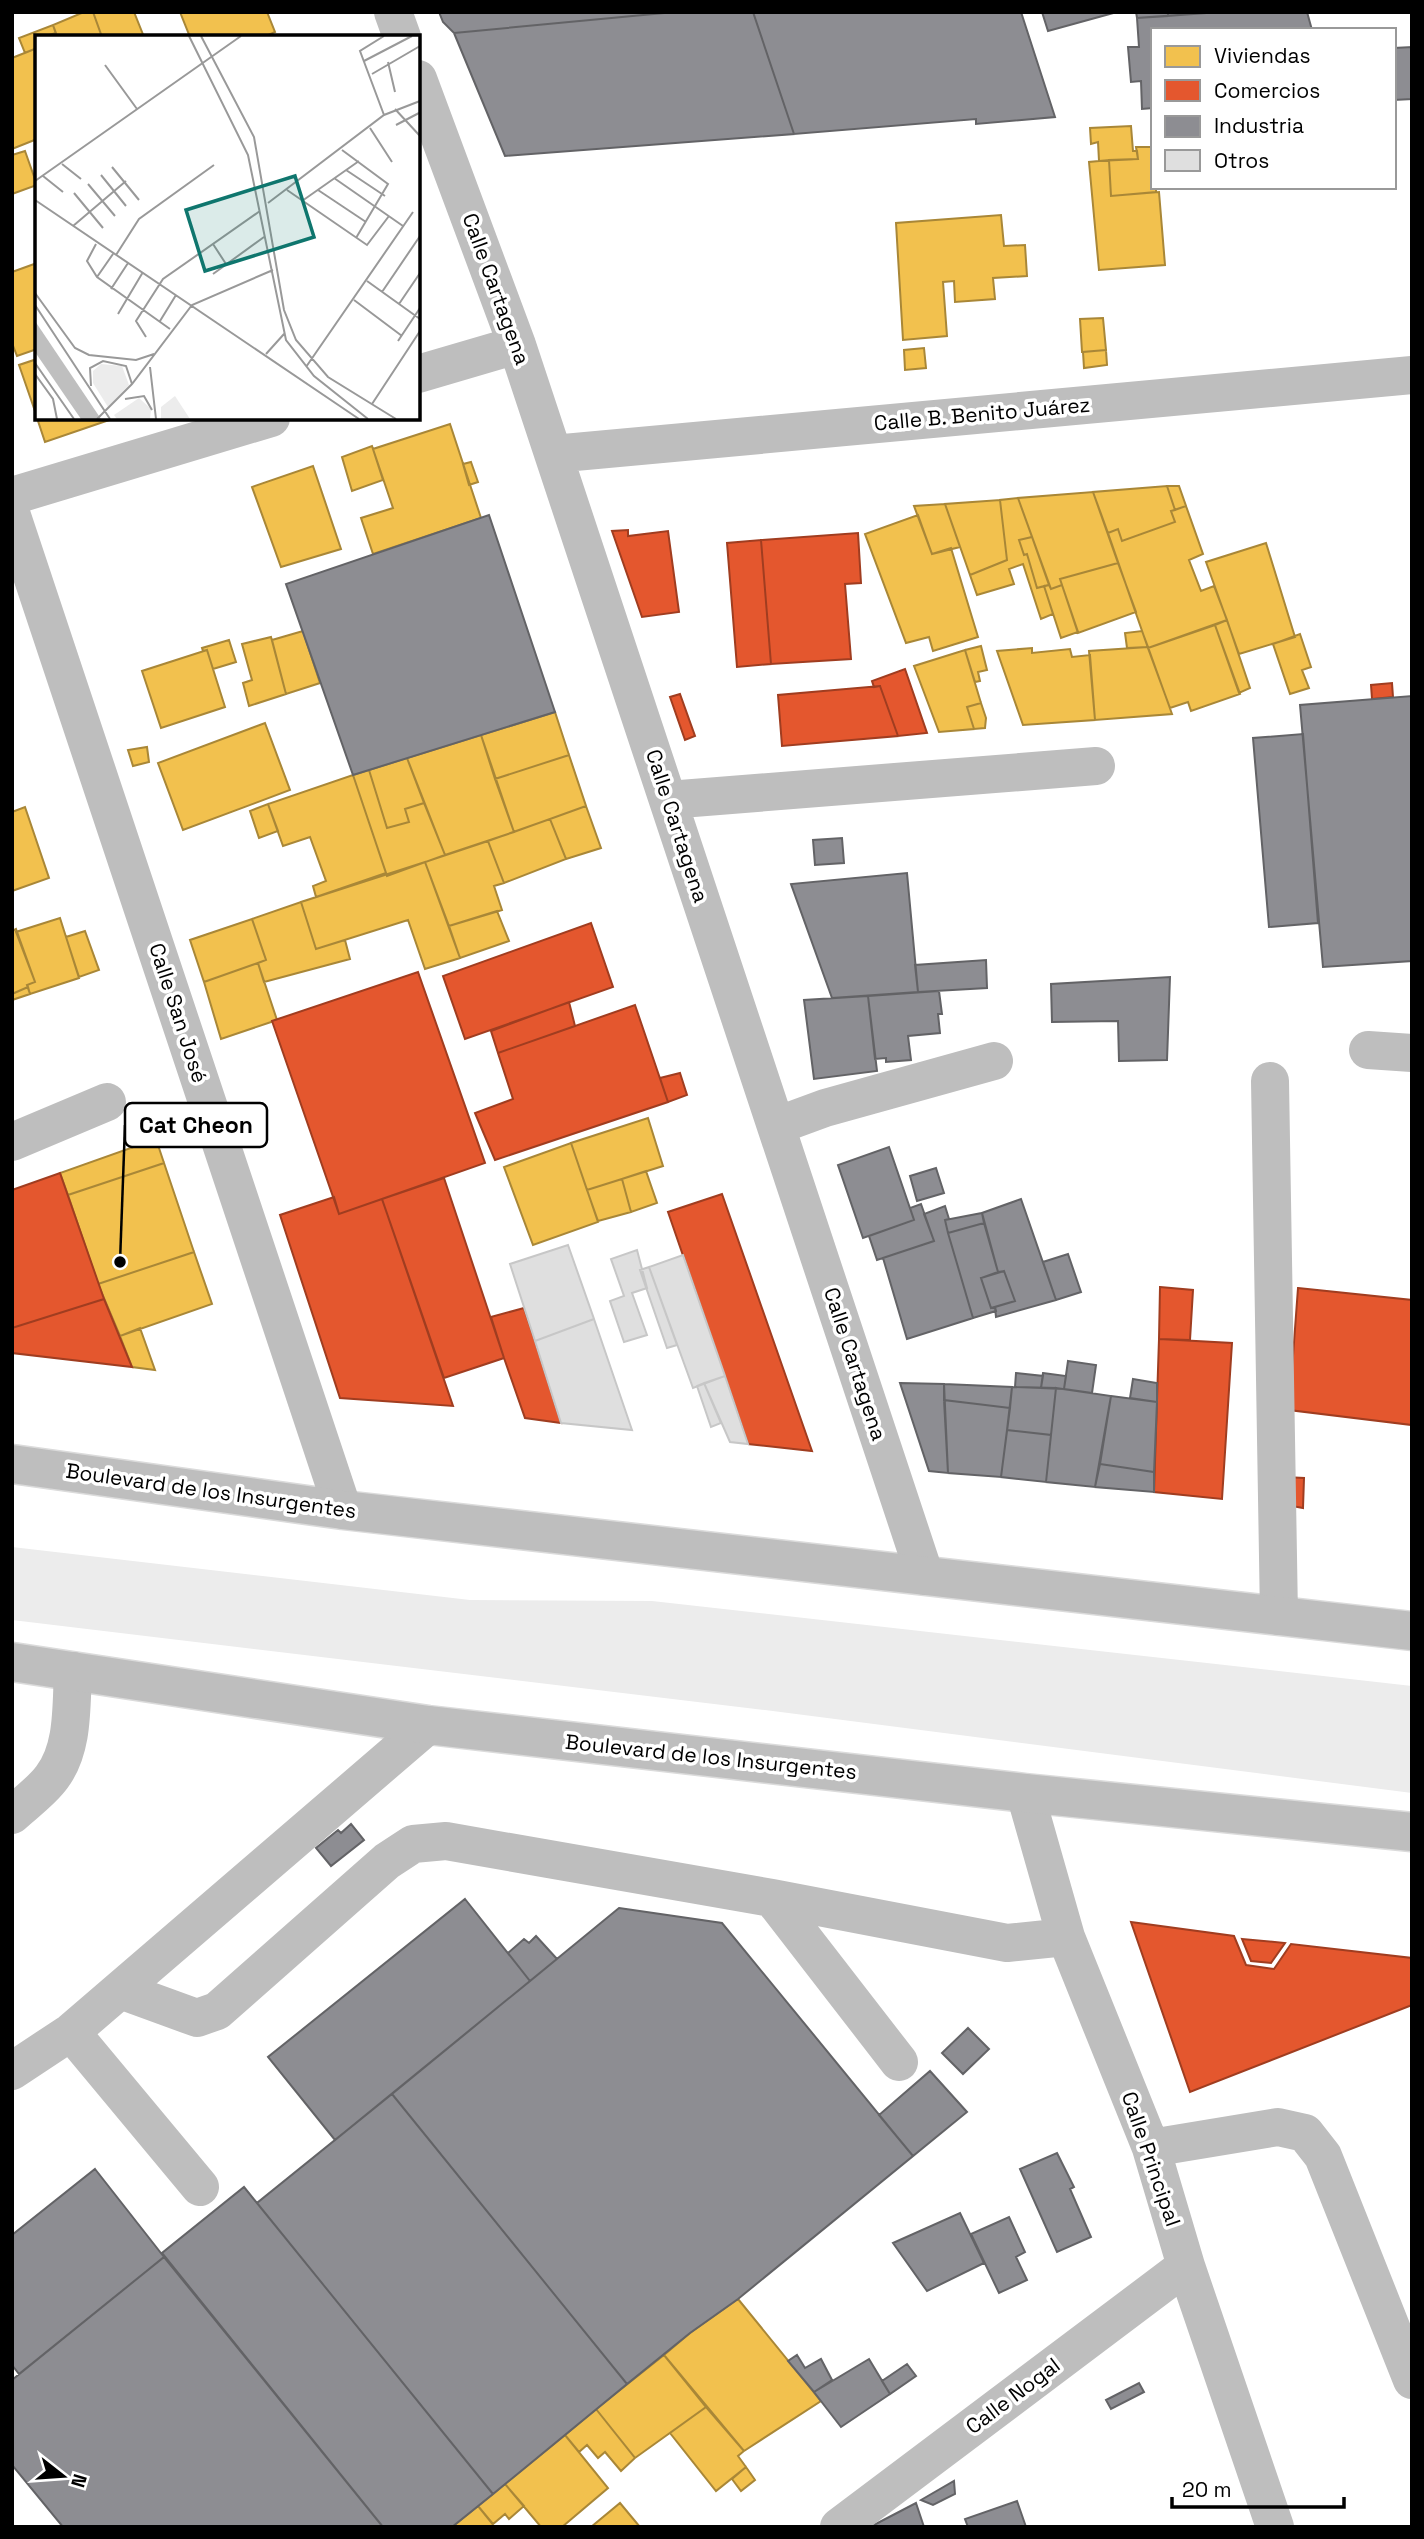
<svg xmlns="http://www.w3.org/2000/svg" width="1424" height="2539" font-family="'Space Grotesk',sans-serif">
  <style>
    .green { fill: #ececec }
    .homes { fill: #f2c14e; stroke: #a98737; stroke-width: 2 }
    .shops { fill: #e4572e; stroke: #a03d20; stroke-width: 2 }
    .industry { fill: #8d8d92; stroke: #636366; stroke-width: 2 }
    .building { fill: #dfdfdf; stroke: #c7c7c7; stroke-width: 2 }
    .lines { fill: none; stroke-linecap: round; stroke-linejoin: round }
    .major-casing { stroke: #dbdbdb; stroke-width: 41 }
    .minor { stroke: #bebebe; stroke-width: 38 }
    .major { stroke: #bebebe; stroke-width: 38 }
    .labels { text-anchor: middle; stroke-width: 7; stroke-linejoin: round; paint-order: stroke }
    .street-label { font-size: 21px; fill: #000; stroke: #fff }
    .inset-road { fill: none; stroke: #999; stroke-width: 2 }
    .view { fill: #0f766e; fill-opacity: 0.15; stroke: #0f766e; stroke-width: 3.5 }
    .inset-edge { fill: none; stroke: #000; stroke-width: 3.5 }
    .leader { fill: none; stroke: #000; stroke-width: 2.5 }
    .callout-dot { fill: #000; stroke: #fff; stroke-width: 2.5 }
    .callout { fill: #fff; stroke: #000; stroke-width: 2.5 }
    .callout-label { font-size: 23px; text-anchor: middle; font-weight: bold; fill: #000 }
  </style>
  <rect width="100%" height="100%" fill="#fff"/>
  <!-- green -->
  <path class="green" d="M12 1547 470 1600 652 1601 1412 1686V1793L765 1710 12 1620Z"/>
  <!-- homes -->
  <path class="homes" d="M84 12H93L102 37H57L53 25Z
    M93 12H134L144 37H102Z
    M180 12H267L275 32 264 37H190Z
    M53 25 56 33 49 35V37H37V48L25 53 19 38Z
    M37 48V139L12 149V58Z
    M1131 126 1133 151H1137L1138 159 1099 161 1098 142 1091 144 1090 128Z
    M1136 147H1153V187H1156V192L1111 196 1109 160 1138 159Z
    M25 151 37 185 12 194V155Z
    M1109 160 1111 196 1159 192 1165 265 1099 270 1089 162Z
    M1001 215 1004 246 1025 245 1027 276 993 278 995 299 955 302 954 281 943 282 947 336 903 340 896 223Z
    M37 263V349L17 356 12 343V272Z
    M1103 318 1106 350 1082 352 1080 319Z
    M924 348 926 368 905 370 904 350Z
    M1106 350 1107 365 1084 368 1083 352Z
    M37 359V417L19 365Z
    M37 418H115L45 442Z
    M450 424 481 518 373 554 361 518 393 508 373 449Z
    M372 446 383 480 352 491 342 457Z
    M471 462 478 482 469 485 463 464Z
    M313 466 341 549 281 567 252 487Z
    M1167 486 1175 510 1171 511 1175 522 1122 541 1118 529 1108 533 1093 492Z
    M1167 486H1179L1186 506 1175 510Z
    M1093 492 1118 563 1060 579 1062 585 1051 589 1018 498Z
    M1018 498 1032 537 1019 540 1024 555 1027 554 1037 588 1044 586 1053 614 1041 619 1023 564 1009 569 1014 584 977 595 970 575 1007 560 1000 500Z
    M1000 500 1007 560 970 575 945 504Z
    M945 504 960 547 932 554 914 506Z
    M1186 506 1203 554 1189 560 1201 591 1214 586 1227 620 1148 648 1108 533 1118 529 1122 541 1175 522 1171 511Z
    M918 515 932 554 951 548 978 637 933 651 929 637 906 643 865 534Z
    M1032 537 1049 585 1037 588 1027 554 1024 555 1019 540Z
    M1266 543 1295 637 1239 654 1206 562Z
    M1118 563 1136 612 1078 633 1060 579Z
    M1049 585 1051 589 1062 585 1078 632 1061 638 1044 586Z
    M1227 620 1250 688 1239 693 1215 625Z
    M1215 625 1240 694 1191 711 1188 702 1170 708 1148 648Z
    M303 631 320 683 286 694 272 640Z
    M1142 631 1148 647 1127 648 1125 633Z
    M1300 634 1311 667 1302 670 1309 688 1290 694 1273 644Z
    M271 637 286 694 249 706 243 683 252 680 242 644Z
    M229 640 236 662 213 669 207 650 203 651 202 648Z
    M981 646 987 670 978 672 980 681 975 682 965 650Z
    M1148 647 1172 714 1095 720 1089 651Z
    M1032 648V653L1070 649 1072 657 1090 655 1095 720 1023 725 997 651Z
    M207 650 225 707 161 728 142 671Z
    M965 650 981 703 967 707 974 729 939 732 914 666Z
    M981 703 986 718 985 728 974 729 967 707Z
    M555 712 569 755 495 779 481 735Z
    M265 723 290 790 183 830 158 763Z
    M481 735 514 832 445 855 407 758Z
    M147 747 149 762 133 766 128 750Z
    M569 755 586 806 514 832 495 779Z
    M407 758 424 803 405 809 409 822 387 828 369 770Z
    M369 770 387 828 409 822 405 809 424 803 445 855 387 876 353 775Z
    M353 775 386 873 316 897 313 886 326 881 310 837 283 846 268 804Z
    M268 804 278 831 259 838 250 811Z
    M586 806 601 848 566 859 550 819Z
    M25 807 49 878 12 891V812Z
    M550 819 566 859 504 883 488 841Z
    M488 841 504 883 494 886 502 910 449 926 425 862Z
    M425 862 460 958 425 969 408 920 316 949 301 902Z
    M301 902 316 949 345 940 350 959 264 982 258 963 266 960 252 919Z
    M497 911 509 941 460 958 449 926Z
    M60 918 79 978 30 994 27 985 35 982 16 932Z
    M252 919 266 960 204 982 190 940Z
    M16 929 35 982 27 985 28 987 12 994V931Z
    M85 931 99 970 79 977 66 937Z
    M258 963 277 1020 221 1039 204 982Z
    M28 987 30 994 12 1000V994Z
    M648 1118 663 1166 587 1190 571 1143Z
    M156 1139 164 1163 68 1195 60 1173Z
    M571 1143 598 1222 533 1245 504 1167Z
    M164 1163 194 1252 98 1284 68 1195Z
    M646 1171 657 1203 631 1212 622 1179Z
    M622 1179 631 1212 598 1221 587 1190Z
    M194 1252 212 1304 120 1336 98 1284Z
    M140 1328 155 1370 132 1367 120 1336Z
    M738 2299 821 2401 744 2451 664 2355 690 2333Z
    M664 2355 706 2407 635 2458 596 2409Z
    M706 2407 744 2451 738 2456 746 2467 716 2491 670 2433Z
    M596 2409 635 2458 621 2471 605 2452 598 2458 587 2445 579 2452 565 2435Z
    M565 2435 608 2488 562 2527H541L505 2484Z
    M746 2467 755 2480 741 2491 732 2479Z
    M505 2484 524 2506 509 2519 505 2514 493 2524 478 2506Z
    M620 2503 640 2527H591Z
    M478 2506 495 2527H452Z"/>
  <!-- shops -->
  <path class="shops" d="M628 530V536L668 531 679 612 642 617 612 531Z
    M858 533 861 583 845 584 851 659 771 664 761 540Z
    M761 540 771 664 737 667 727 543Z
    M905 669 927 733 898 736 880 686 874 687 872 681Z
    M1392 683 1393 697 1372 699 1371 685Z
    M880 686 898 736 782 746 778 695Z
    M680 694 695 736 685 740 670 697Z
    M591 923 613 987 465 1039 443 976Z
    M418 972 485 1163 339 1214 272 1021Z
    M569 1002 575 1026 498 1053 491 1031Z
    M635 1005 668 1102 495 1160 475 1113 513 1099 498 1053Z
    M680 1073 687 1095 668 1102 660 1078Z
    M60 1173 104 1299 12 1328V1190Z
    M444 1178 504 1358 444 1378 382 1199Z
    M722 1194 812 1451 748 1444 668 1212Z
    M334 1197 339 1214 382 1199 453 1406 340 1398 280 1215Z
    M1160 1287 1193 1290 1190 1340 1159 1339Z
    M1298 1288 1412 1300V1425L1289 1410Z
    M104 1299 132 1367 12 1353V1328Z
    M524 1308 535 1341 561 1423 525 1418 504 1358 491 1317Z
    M1159 1339 1232 1343 1222 1499 1154 1492Z
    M1284 1477 1304 1478 1303 1508 1281 1504Z
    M1131 1922 1234 1936 1246 1965 1274 1969 1291 1944 1412 1958V2005L1190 2092Z
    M1242 1939 1285 1943 1271 1963 1251 1961Z"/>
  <!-- industry -->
  <path class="industry" d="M439 12H675L454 33 443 22Z
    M675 12H753L794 134 505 156 454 33Z
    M753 12H1021L1055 117 976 124V119L794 134Z
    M1042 12H1117L1048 31Z
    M1136 12H1168V16L1137 18Z
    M1168 12H1220L1168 16Z
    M1220 12H1307L1312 30H1153V108L1142 109 1141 81 1131 82 1128 47H1139L1137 18Z
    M1412 47V99L1394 100V48Z
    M489 515 555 712 353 775 286 584Z
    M1412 696V961L1323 967 1300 705Z
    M1303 734 1318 923 1269 927 1253 738Z
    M842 838 844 863 815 865 813 840Z
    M907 873 918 992 832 998 791 884Z
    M986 960 987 988 918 992 915 965Z
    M1170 977 1167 1060 1119 1061 1118 1021 1052 1022 1051 984Z
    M939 991 942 1014H938L940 1033 908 1036 911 1060 886 1062V1058L875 1059 868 996Z
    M868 996 877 1071 814 1079 804 1000Z
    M889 1147 914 1220 863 1238 838 1165Z
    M936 1168 944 1193 917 1201 910 1176Z
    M1021 1199 1056 1300 996 1317 995 1307 1015 1301 1004 1271 998 1272 982 1213Z
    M921 1204 934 1241 877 1260 869 1236 914 1220 910 1208Z
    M945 1206 949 1219 945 1220 948 1233 973 1318 907 1339 883 1258 934 1241 924 1214Z
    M982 1213 984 1223 948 1233 945 1220Z
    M984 1223 998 1272 981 1278 991 1308 995 1307 996 1311 973 1318 948 1233Z
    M1068 1254 1081 1292 1056 1300 1043 1262Z
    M1004 1271 1015 1301 991 1308 981 1278Z
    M1068 1361 1096 1365 1092 1393 1064 1389Z
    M1016 1373 1043 1376 1041 1388 1015 1387Z
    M1043 1373 1066 1376 1064 1389 1041 1388Z
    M1133 1379 1157 1383V1402L1130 1398Z
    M900 1383 944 1384 948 1473 929 1471Z
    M944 1384 1012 1387 1010 1408 944 1400Z
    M1012 1387 1056 1388 1051 1435 1007 1430Z
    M1056 1388 1111 1396 1095 1487 1046 1482Z
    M1111 1396 1157 1402 1154 1472 1100 1464Z
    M944 1400 1010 1408 1001 1477 948 1473Z
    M1007 1430 1051 1435 1046 1482 1001 1477Z
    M1100 1464 1154 1472V1492L1095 1487Z
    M351 1824 364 1840 331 1866 316 1848 338 1830 341 1833Z
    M465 1899 530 1981 335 2140 268 2057Z
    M619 1908 722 1923 913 2156 738 2299 690 2333 627 2384 392 2094Z
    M536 1936 557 1959 530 1981 508 1953 524 1939 529 1943Z
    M968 2028 989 2049 963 2074 942 2053Z
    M930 2071 967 2112 913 2156 879 2115Z
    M392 2094 627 2384 493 2494 257 2203Z
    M1057 2153 1074 2187 1070 2189 1091 2237 1057 2252 1020 2169Z
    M95 2169 164 2257 19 2374 12 2365V2235Z
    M244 2187 493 2494 452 2527H383L162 2253Z
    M960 2213 984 2263 927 2291 893 2243Z
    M1009 2217 1025 2252 1016 2257 1027 2280 999 2293 971 2234Z
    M164 2257 383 2527H63L12 2465V2380Z
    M797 2355 805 2368 821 2359 832 2380 814 2392 788 2361Z
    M869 2359 890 2394 841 2427 814 2392Z
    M907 2364 916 2376 890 2394 882 2381Z
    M1139 2383 1144 2392 1111 2409 1106 2400Z
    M954 2481 955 2494 933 2505 921 2500Z
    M1017 2501 1026 2527H968L965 2519Z
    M916 2503 924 2527H870Z"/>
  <!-- building -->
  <path class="building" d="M568 1245 594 1319 535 1341 510 1264Z
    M637 1250 647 1288 632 1293 647 1335 624 1342 610 1301 624 1296 611 1259Z
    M683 1255 725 1376 693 1388 649 1267Z
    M649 1267 677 1345 667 1348 640 1270Z
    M594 1319 632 1430 561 1423 535 1341Z
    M725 1376 748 1444 730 1442 704 1383Z
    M704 1383 721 1423 711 1427 697 1386Z"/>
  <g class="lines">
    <!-- major casing -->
    <g class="major-casing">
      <path id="major" d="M12 1464 343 1510 1412 1631
        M12 1662 428 1725 1025 1793 1412 1832"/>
    </g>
    <!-- minor -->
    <path class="minor" d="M393 12 402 37
      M418 79 517 345 925 1576
      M418 374 517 345
      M553 454 1412 375
      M12 496 271 418
      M12 516 343 1510
      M668 800 1096 766
      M1368 1050 1412 1053
      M1270 1081 1279 1616
      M776 1126 825 1108 994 1061
      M12 1142 107 1102
      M1025 1793 1066 1937 1151 2148 1186 2266 1275 2527
      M12 1815C25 1803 42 1791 52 1777 74 1748 71 1706 73 1671
      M772 1898 899 2062
      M120 1990 197 2018 217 2011 387 1861 413 1844 446 1841 772 1898 1007 1943 1066 1937
      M71 2032 200 2187
      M12 2071 71 2032 428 1725
      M1151 2148 1278 2127 1305 2133 1323 2156 1412 2380
      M839 2527 1186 2266"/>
    <!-- major -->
    <use href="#major" class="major"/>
  </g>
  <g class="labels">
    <!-- street labels -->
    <g class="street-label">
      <text transform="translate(496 289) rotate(70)" y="7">Calle Cartagena</text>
      <text transform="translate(982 414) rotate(-5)" y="7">Calle B. Benito Juárez</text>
      <text transform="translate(677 826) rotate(72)" y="7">Calle Cartagena</text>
      <text transform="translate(178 1013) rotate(72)" y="7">Calle San José</text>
      <text transform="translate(855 1364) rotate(72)" y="7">Calle Cartagena</text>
      <text transform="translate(211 1491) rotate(8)" y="7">Boulevard de los Insurgentes</text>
      <text transform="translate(711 1757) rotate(6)" y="7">Boulevard de los Insurgentes</text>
      <text transform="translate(1151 2159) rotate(71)" y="7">Calle Principal</text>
      <text transform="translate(1013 2396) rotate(-37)" y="7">Calle Nogal</text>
    </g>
  </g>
  <!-- overview -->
  <g transform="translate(35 35)">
    <rect width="385" height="385" fill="#fff"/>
    <path d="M66 329 87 331 94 350 73 372 58 348V336ZM140 361 155 384H126V372ZM104 363 116 374 115 384H82L79 380Z" fill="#ececec"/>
    <path d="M0 286 66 384H46L0 317Z" fill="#bfbfbf"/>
    <path class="inset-road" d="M154 1 213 120 251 305 279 341 333 384M166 1 219 102 249 275 261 305 293 342 361 384M329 26 377 1M353 27 360 57M70 30 102 74M337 39 385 11M360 74 385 101M349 80 325 16 349 1M361 90 384 78M335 93 357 127M307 115 353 149 321 203M27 129 46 144M77 132 104 165M311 135 350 161M66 140 91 171M8 141 28 157M299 143 368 191M0 146 206 1M53 149 80 181M252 155 332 210 354 181M283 155 331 187M39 158 68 193M0 165 324 384M267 166 324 126M233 168 349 80 385 66M38 191 91 146M61 209 52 226 62 242 135 294M178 209 191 229M81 220 104 184 179 130M178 239 229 202M62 242 78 219M332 246 385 284M76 254 93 228M347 257 385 201M0 258 40 313 54 320 101 325 119 319M319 265 367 301M364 269 385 238M0 270 75 384M83 279 108 237M125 286 141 260M111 302 101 286 128 244 225 176M363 306 385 273M231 319 249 299M0 328 39 384M115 332 121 384M271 332 378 177M0 339 18 364 22 384M56 351 55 333 68 326 91 331 97 349M90 364 109 361 117 375M337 369 385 296M62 384 97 349 157 270 238 235"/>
    <path class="view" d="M260 141 279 202 170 236 151 175Z"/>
    <rect width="385" height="385" class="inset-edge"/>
  </g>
  <!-- callouts -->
  <path class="leader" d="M120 1262L125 1125"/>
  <circle class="callout-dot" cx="120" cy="1262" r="7"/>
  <rect class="callout" x="125" y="1103" width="142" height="44" rx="7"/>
  <g class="callout-label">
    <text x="196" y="1133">Cat Cheon</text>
  </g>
  <!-- border -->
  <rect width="1424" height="2539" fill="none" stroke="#000000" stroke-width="28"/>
  <!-- legend -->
  <rect x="1151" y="28" width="245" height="161" fill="#ffffff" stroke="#999999" stroke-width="2"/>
  <rect x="1165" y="46" width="35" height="21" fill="#f2c14e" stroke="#999999" stroke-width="2"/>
  <text x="1214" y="63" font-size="21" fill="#000000">Viviendas</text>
  <rect x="1165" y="80" width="35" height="21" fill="#e4572e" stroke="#999999" stroke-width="2"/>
  <text x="1214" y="98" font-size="21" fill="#000000">Comercios</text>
  <rect x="1165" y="116" width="35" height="21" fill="#8d8d92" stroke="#999999" stroke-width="2"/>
  <text x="1214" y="133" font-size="21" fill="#000000">Industria</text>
  <rect x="1165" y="150" width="35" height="21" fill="#dfdfdf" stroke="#999999" stroke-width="2"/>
  <text x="1214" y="168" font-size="21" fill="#000000">Otros</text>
  <!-- north arrow -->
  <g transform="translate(63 2476) rotate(107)" stroke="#ffffff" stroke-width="5" paint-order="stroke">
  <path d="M0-5L12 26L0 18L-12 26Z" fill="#000000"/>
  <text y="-10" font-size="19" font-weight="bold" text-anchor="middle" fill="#000000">N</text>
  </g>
  <!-- scale -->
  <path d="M1172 2497v10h172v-10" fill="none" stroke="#000000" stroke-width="3.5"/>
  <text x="1182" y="2497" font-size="21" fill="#000000" stroke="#ffffff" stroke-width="5" paint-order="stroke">20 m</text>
</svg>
